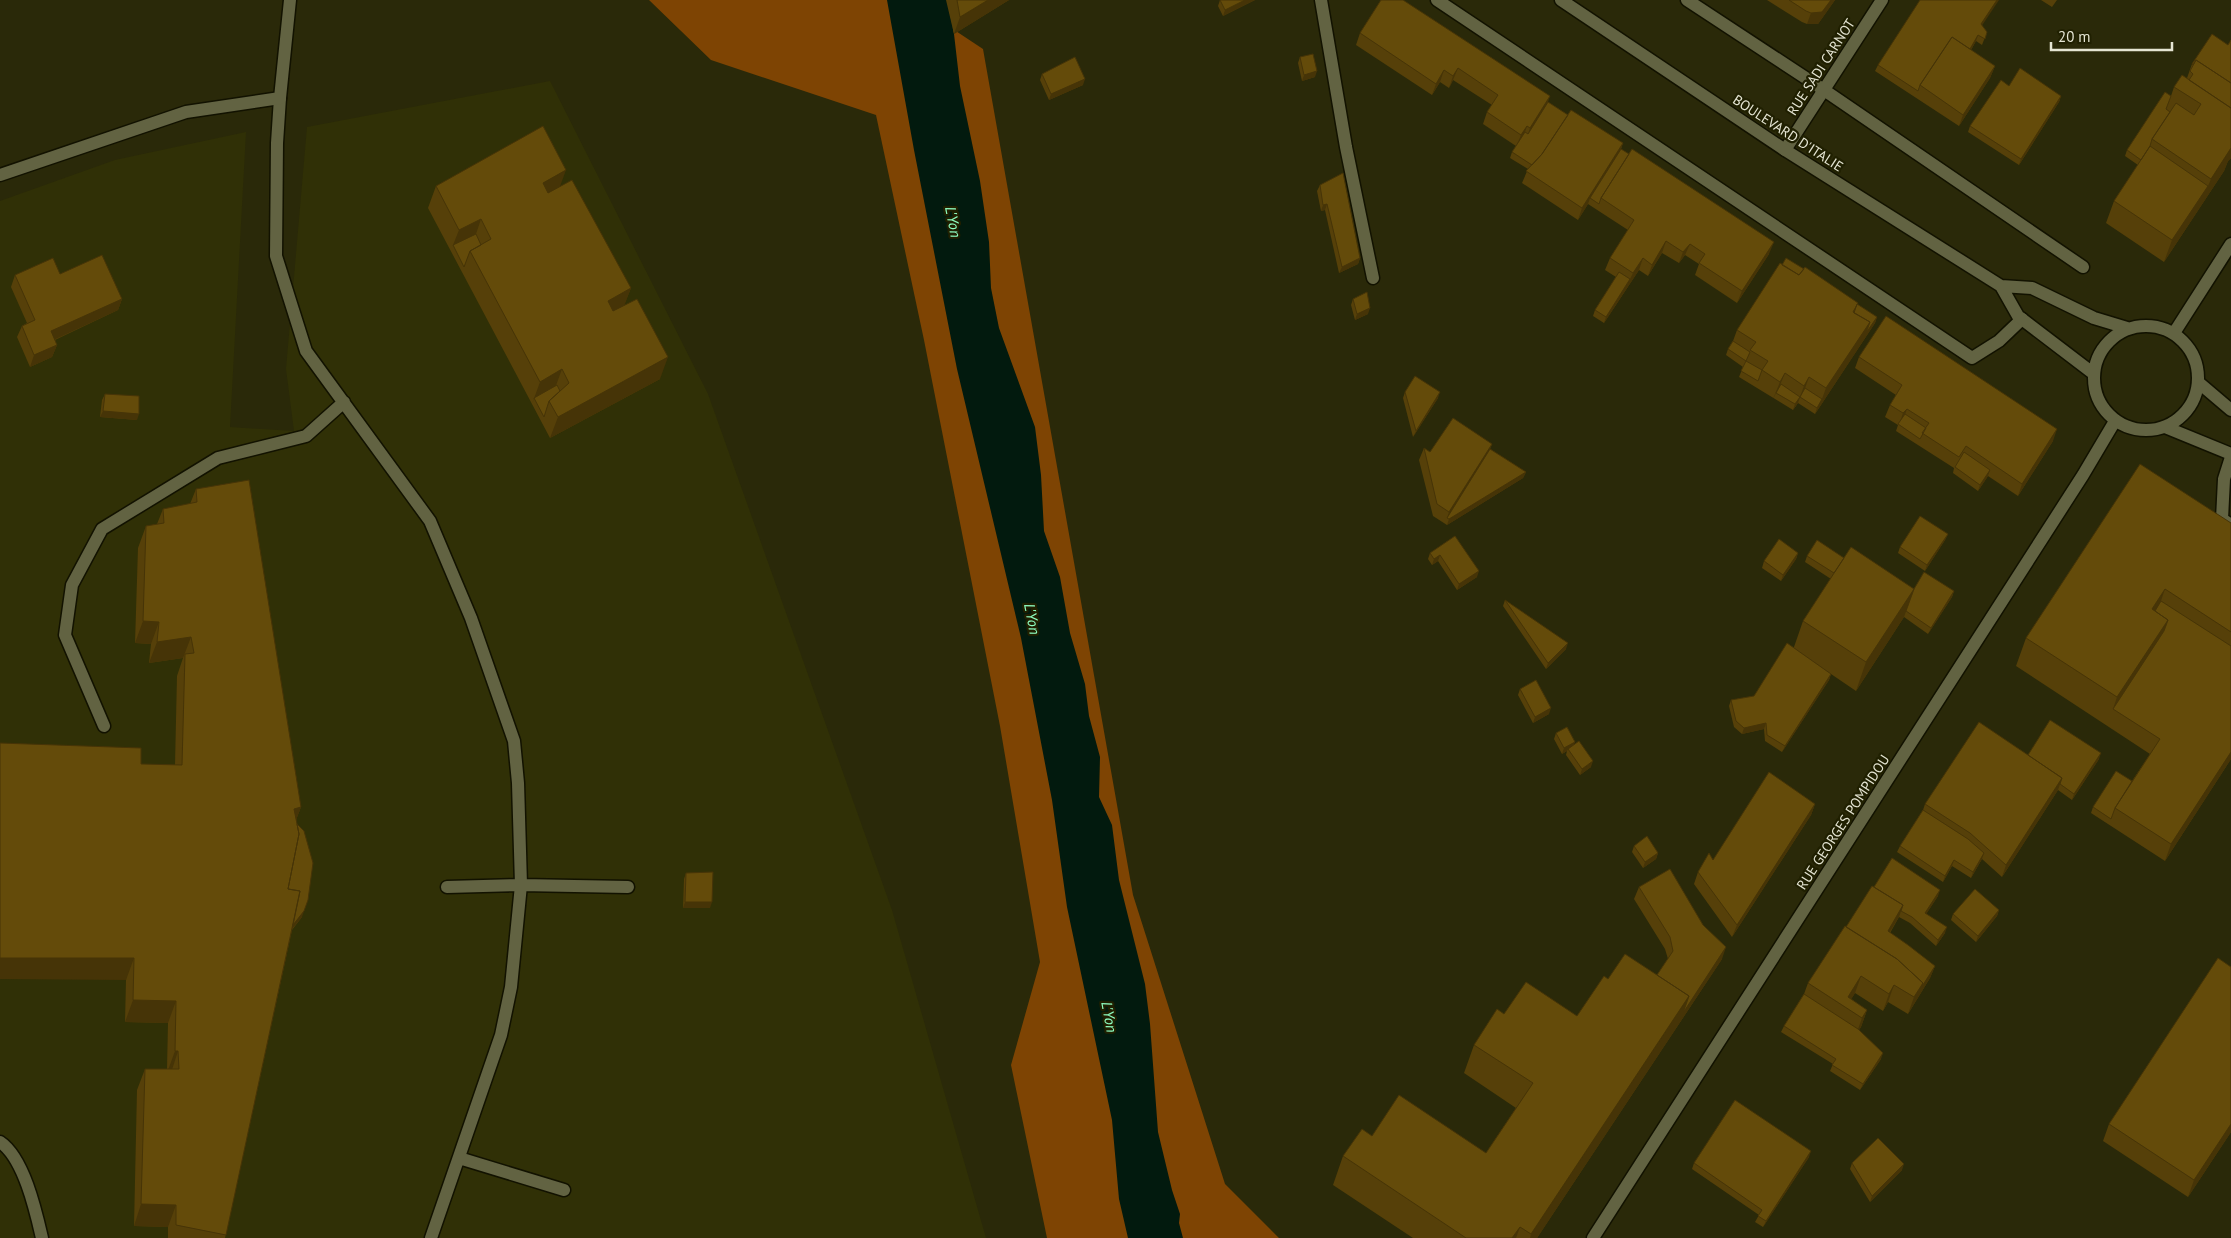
<svg xmlns="http://www.w3.org/2000/svg" width="2231" height="1238" font-family="'PT Sans',sans-serif">
  <style>
    .built { fill: #303006 }
    .forest { fill: #7e4403 }
    .water { fill: #021a0e }
    .lines { fill: none; stroke-linecap: round; stroke-linejoin: round }
    .lane-casing { stroke: #121200; stroke-width: 15 }
    .street-casing { stroke: #121200; stroke-width: 15 }
    .secondary-casing { stroke: #121200; stroke-width: 15 }
    .lane { stroke: #626342; stroke-width: 12 }
    .street { stroke: #626342; stroke-width: 12 }
    .secondary { stroke: #626342; stroke-width: 12 }
    .wall { fill: #564009 }
    .shaded-wall { fill: #463407 }
    .building { fill: #644b0a; stroke: #463407 }
    .labels { text-anchor: middle; stroke-width: 4.5; stroke-linejoin: round; paint-order: stroke }
    .street-label { font-size: 14px; fill: #e5e5d3; stroke: #202001 }
    .water-label { font-size: 15px; font-style: italic; fill: #8efec1; stroke: #202001 }
  </style>
  <rect width="100%" height="100%" fill="#2a2909"/>
  <!-- built -->
  <path class="built" d="M550 81 708 394 892 910 986 1238H0V201L115 160 246 132 230 427 294 431 286 369 307 127Z"/>
  <!-- forest -->
  <path class="forest" d="M649 0H909L983 49 1133 895 1225 1184 1279 1238H1047L1011 1065 1040 962 1000 726 924 340 876 115 711 60Z"/>
  <!-- water -->
  <path class="water" d="M887 0H947L954 34 960 86 980 181 989 242 991 288 999 328 1035 427 1041 475 1044 531 1060 577 1070 633 1085 684 1089 716 1100 757 1099 797 1112 825 1119 880 1145 984 1150 1024 1158 1132 1172 1190 1180 1214 1179 1223 1183 1238H1128L1119 1199 1112 1120 1067 907 1052 800 1021 638 957 369 914 150Z"/>
  <g class="lines">
    <!-- lane casing -->
    <g class="lane-casing">
      <path id="lane" d="M1321 0 1346 147 1373 278
        M1437 0 1972 358 1999 341 2022 319
        M1687 0 1824 90 2083 267
        M280 98 277 143 276 256 306 351 430 521 471 618 514 741 518 783 521 885 511 987 501 1035 431 1238
        M2231 457 2224 479 2222 519 2231 525
        M104 726 65 635 72 585 102 529 218 458 306 436 344 402
        M447 887 521 885 628 887
        M0 1142C24 1158 36 1212 42 1238
        M459 1158 564 1190"/>
    </g>
    <!-- street casing -->
    <g class="street-casing">
      <path id="street" d="M1785 150 1882 0
        M0 175 186 112 280 98 290 0"/>
    </g>
    <!-- secondary casing -->
    <g class="secondary-casing">
      <path id="secondary" d="M1561 0 1785 150 2001 286 2018 316 2094 374
        M2001 286 2032 288 2094 318 2127 328
        M2094 378a52 52 0 1 1 104 0a52 52 0 1 1-104 0Z
        M2174 333 2231 244
        M2198 382 2231 410
        M2165 427 2231 454
        M1593 1238 2083 475 2115 421"/>
    </g>
    <!-- lane -->
    <use href="#lane" class="lane"/>
    <!-- street -->
    <use href="#street" class="street"/>
    <!-- secondary -->
    <use href="#secondary" class="secondary"/>
  </g>
  <!-- wall -->
  <path class="wall" d="M946 0H1009L954 34Z
    M1220 0H1255L1223 16 1218 6Z
    M1381 0 1548 102 1568 115 1623 143 1621 149 1769 254 1737 303 1695 275 1699 264 1685 255 1679 263 1662 253 1648 276 1639 270 1604 323 1593 316 1595 310 1616 277 1605 270 1610 258 1628 230 1588 204 1578 220 1522 183 1528 169 1510 158 1512 152 1516 146 1483 124 1487 112 1492 105 1453 80 1449 88 1440 82 1432 95 1356 45 1360 33Z
    M1767 0H1835L1818 24H1807L1802 22Z
    M2041 0H2057L2052 7Z
    M1982 26 1987 32 1982 45 1976 41 1971 50 1995 66 1990 78 1959 126 1875 71 1878 65Z
    M2231 40V158L2228 161 2224 171 2164 262 2106 223 2114 201 2138 165 2125 156 2127 150 2171 96 2174 87 2187 78 2192 64 2228 45Z
    M1300 57 1315 77 1302 81 1298 63Z
    M1042 74 1083 85 1049 100 1040 80Z
    M2009 86 2061 96 2059 102 2019 165 1968 132 1970 126Z
    M1320 185 1360 258 1358 264 1339 273 1325 210 1321 211 1317 191Z
    M436 186 560 187 631 288 624 305 660 379 550 438 428 208Z
    M60 274 122 299 118 310 55 340 57 345 52 357 30 367 17 337 22 326 27 323 11 287 15 275Z
    M1353 299 1368 314 1355 320 1351 305Z
    M1857 304 1877 317 1875 323 1815 414 1798 403 1793 410 1739 377 1743 367 1726 355 1728 349 1733 341 1737 330Z
    M1859 357 2053 441 2018 496 1988 476 1978 491 1953 473 1954 468 1896 431 1898 425 1885 417 1890 405 1896 395 1855 368Z
    M1405 392 1438 398 1413 437 1403 398Z
    M105 394 137 420 100 417 102 400Z
    M1492 444 1490 449 1526 472 1523 478 1447 525 1433 516 1419 460 1424 448 1430 452Z
    M196 489 301 807 296 820 302 917 292 930 225 1238H168V1227L134 1226 137 1090 145 1069H167L168 1023 125 1022 126 980 141 764 175 765 177 676 183 658 149 663 151 644 135 643 138 548 146 526 157 524 163 509 190 504Z
    M2231 523V759L2165 861 2091 813 2093 807 2132 781 2150 754 2016 666 2026 638Z
    M1948 534 1945 540 1925 571 1898 553 1900 547Z
    M1455 536 1477 577 1457 590 1438 561 1432 565 1428 559 1430 553Z
    M1798 553 1796 559 1781 581 1762 568 1764 561Z
    M1807 556 1844 558 1914 589 1954 591 1952 597 1928 634 1904 617 1856 691 1831 674 1829 680 1782 752 1765 741 1764 729 1742 734 1734 727 1729 706 1731 700 1754 696 1794 647 1803 621 1831 579 1805 562Z
    M1505 600 1566 649 1546 669 1503 606Z
    M1520 689 1549 714 1533 723 1518 695Z
    M1556 733 1574 745 1591 767 1580 775 1566 755 1567 751 1562 754 1554 739Z
    M2028 755 2099 759 2072 800 2058 790 2002 877 1982 859 1971 878 1952 866 1943 882 1897 852 1900 846 1923 810 1925 804Z
    M1815 804 1811 815 1732 937 1694 884 1698 872 1713 860Z
    M1634 846 1658 853 1656 859 1643 868 1632 852Z
    M686 873 710 908H683L684 879Z
    M1639 887 1722 959 1537 1238H1413L1333 1185 1343 1156 1372 1136 1486 1153 1516 1108 1464 1073 1474 1045 1504 1014 1577 1016 1608 979 1657 975 1668 959 1665 949 1634 899Z
    M1874 887 1938 896 1926 914 1945 933 1936 946 1910 923 1899 917 1890 933 1935 966 1930 978 1908 1014 1888 1002 1883 1011 1855 993 1851 999 1867 1010 1861 1027 1859 1030 1881 1059 1860 1090 1830 1071 1833 1064 1781 1032 1784 1026 1804 994 1808 983Z
    M1999 910 1997 916 1976 942 1951 920 1953 914Z
    M2231 967V1132L2188 1197 2103 1141 2109 1124Z
    M1809 1157 1763 1227 1755 1222 1759 1215 1692 1169 1694 1163Z
    M1852 1163 1902 1170 1870 1202 1850 1169Z"/>
  <!-- shaded-wall -->
  <path class="shaded-wall" d="M988 0H1009L954 34 960 17Z
    M1245 0H1255L1223 16 1225 10Z
    M1831 0H1835L1818 24H1807L1811 13Z
    M1997 0H1999L1979 30 1981 24Z
    M1978 35 1976 41 1965 60 1967 54Z
    M1995 66 1990 78 1959 126 1963 115Z
    M1458 68 1453 80 1449 88 1453 76Z
    M1444 70 1440 82 1432 95 1436 84Z
    M1317 71 1315 77 1302 81 1304 75Z
    M1085 79 1083 85 1049 100 1051 94Z
    M1550 96 1546 108 1526 140 1530 128Z
    M2061 96 2059 102 2019 165 2021 159Z
    M1527 126 1523 138 1516 147 1521 135Z
    M2231 141V158L2228 161 2224 171 2164 262 2172 240 2208 186 2211 179Z
    M1623 143 1619 155 1590 198 1588 204 1578 220 1582 208Z
    M566 170 558 192 535 204 543 183Z
    M1327 204 1325 210 1321 211 1323 205Z
    M481 219 474 240 453 245 459 230Z
    M1666 241 1662 253 1648 276 1652 265Z
    M1774 242 1769 254 1737 303 1742 291Z
    M1690 244 1685 255 1679 263 1683 252Z
    M1360 258 1358 264 1339 273 1342 267Z
    M1643 258 1639 270 1604 323 1606 317 1630 279 1633 273Z
    M631 288 623 309 600 323 608 301Z
    M122 299 118 310 47 343 51 331Z
    M1370 308 1368 314 1355 320 1357 314Z
    M1877 317 1875 323 1815 414 1817 408 1822 399 1826 388 1870 322Z
    M57 345 52 357 30 367 34 355Z
    M668 357 660 379 550 438 558 417Z
    M562 369 554 391 534 398 532 404 540 382Z
    M1785 373 1778 390 1776 393 1773 399 1780 382Z
    M1809 377 1803 394 1800 397 1804 386Z
    M1440 392 1438 398 1413 437 1416 431Z
    M1800 397 1798 403 1793 410 1795 404Z
    M1907 409 1903 420 1899 425 1903 413Z
    M103 411 139 414 137 420 100 417Z
    M2057 429 2053 441 2018 496 2022 484Z
    M1492 444 1488 455 1447 518 1449 512Z
    M1990 470 1988 476 1978 491 1980 485Z
    M1526 472 1523 478 1447 525 1449 519Z
    M1948 534 1945 540 1925 571 1927 565Z
    M1798 553 1796 559 1781 581 1783 575Z
    M1440 555 1438 561 1432 565 1434 559Z
    M1479 571 1477 577 1457 590 1459 584Z
    M1914 589 1904 617 1856 691 1866 662Z
    M2165 589 2155 618 2152 609Z
    M1954 591 1952 597 1928 634 1931 628Z
    M2168 620 2158 648 2113 709 2117 697Z
    M143 621 159 622 151 644 135 643Z
    M191 637 183 658 149 663 157 642Z
    M1568 643 1566 649 1546 669 1548 663Z
    M1831 674 1829 680 1782 752 1785 746Z
    M1551 708 1549 714 1533 723 1535 717Z
    M1766 723 1764 729 1742 734 1744 728Z
    M1575 742 1573 748 1568 749 1567 751 1562 754 1564 748Z
    M2231 752V759L2165 861 2171 844Z
    M2101 753 2099 759 2072 800 2074 794Z
    M1593 761 1591 767 1580 775 1582 769Z
    M2062 778 2058 790 2002 877 2006 865Z
    M1815 804 1811 815 1732 937 1737 925Z
    M301 807 293 828 294 809Z
    M1658 853 1656 859 1643 868 1645 862Z
    M1984 853 1982 859 1971 878 1973 872Z
    M1954 860 1952 866 1943 882 1945 876Z
    M1940 890 1938 896 1923 919 1925 913Z
    M308 900 302 917 287 935 289 929Z
    M685 902H712L710 908H683Z
    M1903 905 1899 917 1883 943 1888 931Z
    M1999 910 1997 916 1976 942 1978 936Z
    M1947 927 1945 933 1936 946 1938 940Z
    M1726 947 1722 959 1537 1238H1530L1531 1234 1689 996Z
    M0 958H134L126 980 0 979Z
    M1935 966 1930 978 1908 1014 1914 997 1923 983Z
    M1861 976 1855 993 1846 1008 1848 997Z
    M1894 985 1888 1002 1883 1011 1889 994Z
    M133 1000 176 1001 168 1023 125 1022Z
    M1867 1010 1861 1027 1856 1035 1862 1018Z
    M175 1051H178L171 1073H167Z
    M1883 1053 1881 1059 1860 1090 1863 1084Z
    M2231 1124V1132L2188 1197 2194 1180Z
    M1811 1151 1809 1157 1763 1227 1766 1221Z
    M1904 1164 1902 1170 1870 1202 1872 1196Z
    M141 1204 176 1205 168 1227 134 1226Z
    M1520 1227 1516 1238H1512Z"/>
  <!-- building -->
  <path class="building" d="M957 0H988L960 17Z
    M1220 0H1245L1225 10Z
    M1381 0H1403L1550 96 1530 128 1527 126 1521 135 1487 112 1498 95 1458 68 1453 76 1444 70 1436 84 1360 33Z
    M1789 0H1831L1822 12 1811 13 1806 11Z
    M1920 0H1997L1981 24 1987 32 1985 39 1978 35 1970 49 1952 37 1920 85 1918 91 1878 65Z
    M2212 34 2228 45 2231 40V83L2196 60 2193 65 2192 64Z
    M1952 37 1995 66 1963 115 1920 85Z
    M1313 54 1317 71 1304 75 1300 57Z
    M1075 57 1085 79 1051 94 1042 74Z
    M2196 60 2231 83V108L2189 80 2193 74 2190 71Z
    M2020 68 2061 96 2021 159 1970 126 2001 80 2009 86Z
    M2182 75 2231 108V148L2211 179 2152 139 2176 103 2194 115 2201 104 2174 87Z
    M2165 92 2171 96 2166 109 2170 112 2152 139 2150 146 2141 160 2127 150Z
    M1548 102 1568 115 1542 154 1532 165 1512 152 1525 132 1528 134Z
    M1571 110 1623 143 1582 208 1526 171 1542 154Z
    M543 126 566 170 543 183 548 193 572 180 631 288 608 301 613 311 637 299 668 357 558 417 549 401 569 383 562 369 540 382 470 251 491 239 481 219 459 230 436 186Z
    M2150 146 2208 186 2172 240 2114 201Z
    M1621 149 1629 154 1601 198 1599 204 1590 198Z
    M1632 149 1774 242 1742 291 1699 263 1705 254 1690 244 1683 252 1666 241 1652 265 1643 258 1633 273 1610 258 1634 220 1601 198Z
    M1343 173 1360 258 1342 267 1327 204 1323 205 1320 185Z
    M476 234 481 245 470 251 464 267 453 245Z
    M102 255 122 299 51 331 57 345 34 355 22 326 35 320 15 275 53 258 60 274Z
    M1786 258 1804 269 1799 275 1782 265Z
    M1780 263 1799 275 1805 267 1858 303 1853 312 1870 322 1826 388 1809 377 1804 386 1785 373 1780 382 1762 370 1768 361 1750 350 1756 342 1737 330Z
    M1619 272 1630 279 1606 317 1595 310Z
    M1367 292 1370 308 1357 314 1353 299Z
    M1857 304 1877 317 1866 333 1870 322 1854 313Z
    M1886 316 2057 429 2022 484 1966 446 1959 457 1922 433 1929 423 1907 409 1903 413 1890 405 1902 385 1859 357Z
    M1733 341 1750 352 1746 361 1762 370 1758 381 1741 371 1746 361 1728 349Z
    M1415 376 1440 392 1416 431 1405 392Z
    M1781 384 1800 397 1795 404 1776 393Z
    M557 385 560 391 549 401 544 417 534 398Z
    M1805 388 1822 399 1817 408 1800 397Z
    M105 394 139 396V414L103 411Z
    M1905 414 1926 428 1920 439 1898 424Z
    M1453 418 1492 444 1449 512 1437 504 1424 448 1430 452Z
    M1490 449 1526 472 1449 519 1447 518Z
    M1964 452 1990 470 1980 485 1955 467Z
    M2140 464 2231 523V632L2165 589 2152 609 2168 620 2117 697 2026 638Z
    M249 480 301 807 294 809 299 834 288 889 300 891 226 1235 176 1225V1205L141 1204 145 1069H179L178 1051H175L176 1001 133 1000 134 958H0V743L141 748V764L182 765 185 654 194 653 191 637 157 642 159 622 143 621 146 526 164 523 163 509 197 502 196 489Z
    M1920 516 1948 534 1927 565 1900 547Z
    M1455 536 1479 571 1459 584 1440 555 1434 559 1430 553Z
    M1779 539 1798 553 1783 575 1764 561Z
    M1817 540 1844 558 1834 573 1807 556Z
    M1851 547 1914 589 1866 662 1803 621Z
    M1924 572 1954 591 1931 628 1906 611 1914 589Z
    M1505 600 1568 643 1548 663Z
    M2161 601 2231 646V752L2171 844 2115 808 2160 739 2113 709 2164 631 2168 620 2155 611Z
    M1787 643 1831 674 1785 746 1767 735 1766 723 1744 728 1736 721 1731 700 1754 696Z
    M1536 680 1551 708 1535 717 1520 689Z
    M2050 720 2101 753 2074 794 2060 784 2062 778 2028 755Z
    M1979 722 2062 778 2006 865 1970 833 1925 804Z
    M1567 727 1575 742 1564 748 1556 733Z
    M1579 741 1593 761 1582 769 1568 749Z
    M2116 771 2132 781 2115 808 2111 819 2093 807Z
    M1769 772 1815 804 1737 925 1698 872 1709 853 1713 860Z
    M1923 810 1968 839 1984 853 1973 872 1954 860 1945 876 1900 846Z
    M297 824 304 831 313 863 308 900 304 911 293 925 300 891 288 889 299 834Z
    M1647 836 1658 853 1645 862 1634 846Z
    M1892 858 1940 890 1925 913 1947 927 1938 940 1912 917 1901 911 1903 905 1874 887Z
    M1670 869 1703 925 1726 947 1683 1013 1689 996 1657 975 1673 951 1670 937 1639 887Z
    M713 872 712 902H685L686 873Z
    M1872 886 1903 905 1888 931 1908 945 1935 966 1921 988 1923 983 1897 959 1846 927Z
    M1975 889 1999 910 1978 936 1953 914Z
    M1845 926 1897 959 1923 983 1914 997 1894 985 1889 994 1861 976 1848 997 1867 1010 1862 1018 1808 983Z
    M1625 954 1689 996 1531 1234 1520 1227 1512 1238H1466L1343 1156 1362 1129 1372 1136 1399 1095 1486 1153 1533 1083 1474 1045 1497 1009 1504 1014 1526 982 1577 1016 1604 976 1608 979Z
    M2218 958 2231 967V1124L2194 1180 2109 1124Z
    M1804 994 1858 1029 1883 1053 1863 1084 1832 1065 1836 1059 1784 1026Z
    M1735 1100 1811 1151 1766 1221 1758 1216 1762 1210 1694 1163Z
    M1878 1138 1904 1164 1872 1196 1852 1163Z"/>
  <g class="labels">
    <!-- street labels -->
    <g class="street-label">
      <text transform="translate(1821 67) rotate(-57)" y="5">RUE SADI CARNOT</text>
      <text transform="translate(1788 133) rotate(33)" y="5">BOULEVARD D'ITALIE</text>
      <text transform="translate(1843 822) rotate(-57)" y="5">RUE GEORGES POMPIDOU</text>
    </g>
    <!-- water labels -->
    <g class="water-label">
      <text transform="translate(953 222) rotate(79)" y="5">L'Yon</text>
      <text transform="translate(1032 619) rotate(79)" y="5">L'Yon</text>
      <text transform="translate(1109 1017) rotate(80)" y="5">L'Yon</text>
    </g>
  </g>
  <!-- scale -->
  <path d="M2051 42v8h121v-8" fill="none" stroke="#e5e5d3" stroke-width="2.5"/>
  <text x="2058" y="42" font-size="15" fill="#e5e5d3" stroke="#202001" stroke-width="4" paint-order="stroke">20 m</text>
</svg>
